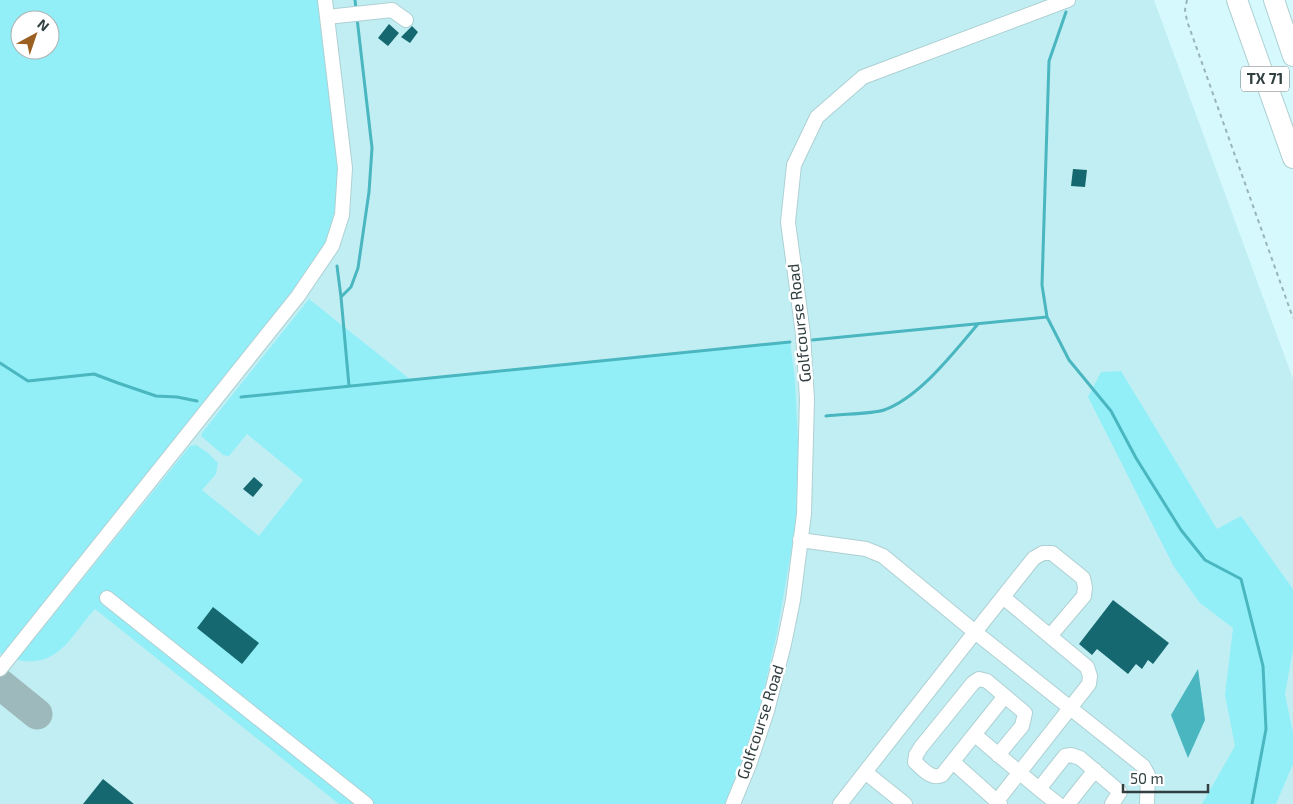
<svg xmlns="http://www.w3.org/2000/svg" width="1293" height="804" font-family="'Exo 2',sans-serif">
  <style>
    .built { fill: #c1eef3; fill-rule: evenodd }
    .green { fill: #92eff8; fill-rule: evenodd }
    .water { fill: #49b6c0 }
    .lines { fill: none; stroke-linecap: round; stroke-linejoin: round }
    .stream { stroke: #49b6c0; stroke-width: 3 }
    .taxiway { stroke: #9db9bc; stroke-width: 31 }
    .building { fill: #15686f }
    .minor-casing { stroke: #aed0d3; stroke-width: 16 }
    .highway-casing { stroke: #aed0d3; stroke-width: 22 }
    .path { stroke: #99b4b7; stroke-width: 2; stroke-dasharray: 4 4; stroke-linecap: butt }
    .minor { stroke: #fff; stroke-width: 14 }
    .highway { stroke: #fff; stroke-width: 20 }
    .labels { text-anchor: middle; stroke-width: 5; stroke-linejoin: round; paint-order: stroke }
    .shield { fill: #fff; stroke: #6f7979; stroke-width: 1 }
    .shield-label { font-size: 15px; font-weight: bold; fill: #313f40 }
    .street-label { font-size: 16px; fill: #313f40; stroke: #fff }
  </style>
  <rect width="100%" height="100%" fill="#d6f9fd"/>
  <!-- built -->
  <path class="built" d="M0 0H1154L1293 379V804H0ZM20 20H50V50H20Z"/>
  <!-- green -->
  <path class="green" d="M0 0H320L340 177 336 209 329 237 312 269 3 656 0 653ZM20 20H50V50H20Z
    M309 299 411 380 790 342 795 379 798 442 796 523 777 633 757 720 725 804H339L95 609C70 636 60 668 17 660L190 446 196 445 208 453 218 463 216 474 202 490 259 536 303 480 247 434 229 456 223 455 201 436 202 433Z
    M1121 371 1217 529 1241 516 1293 589V649L1285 694 1293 733V764L1276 804H1202L1235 746 1225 695 1233 628 1200 603 1174 567 1088 397 1101 372Z"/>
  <!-- water -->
  <path class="water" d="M1198 669 1205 720 1188 758 1171 715Z"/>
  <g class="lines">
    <!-- stream -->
    <path class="stream" d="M355 0 356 9
      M1066 12 1049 61 1042 285 1047 317 1069 360 1111 411 1136 458 1181 530 1205 560 1241 579 1263 666 1266 729 1252 804
      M337 266 341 297
      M812 340 1047 317
      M0 363 28 381 94 374 118 383 156 396 177 397 197 401
      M349 386 341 297 351 287 358 268 369 192 372 148 357 18
      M241 397 790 342
      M826 416C841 414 872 414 884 410 920 397 954 352 978 324"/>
    <!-- taxiway -->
    <path class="taxiway" d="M0 684 37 714"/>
  </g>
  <!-- building -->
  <path class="building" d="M389 24 399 33 388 46 378 38Z
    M412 26 418 32 410 43 401 37Z
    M1073 169 1087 170 1085 187 1071 186Z
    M254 477 263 485 253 497 243 489Z
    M1113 600 1169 643 1153 664 1148 660 1142 669 1136 664 1128 674 1097 649 1092 655 1079 644Z
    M213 607 259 643 242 664 197 628Z
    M103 779 134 804H83Z"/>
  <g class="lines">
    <!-- minor casing -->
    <g class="minor-casing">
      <path id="minor" d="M327 17 392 10 406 20
        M800 540 866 549 883 556 975 632 840 804
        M107 598 366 804
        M1050 636 1084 596 1085 587 1083 578 1052 553H1043L1034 558 975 632 1143 766 1148 775 1147 804
        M0 669 298 296 332 246 342 215 345 168 325 0
        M975 735 1039 789 1065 756 1071 755 1080 758 1120 792 1112 804
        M998 755 1022 726 1025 713 987 681 979 679 973 683 921 747 916 755 915 762C923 769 931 780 942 775L1005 696
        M953 762 1000 804
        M865 772 905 804
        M1039 789 1058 804
        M997 801 1089 684 1090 676 1087 667 1003 597
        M733 804 749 765 767 711 784 644 793 600 804 514 807 399 803 334 788 222 794 165 817 117 863 77 1068 0
        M1068 804 1095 770"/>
    </g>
    <!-- highway casing -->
    <g class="highway-casing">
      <path id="highway" d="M1237 0 1293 158
        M1274 0 1293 56"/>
    </g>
    <!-- path -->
    <path class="path" d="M1187 0 1185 10 1187 21 1293 318"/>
    <!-- minor -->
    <use href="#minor" class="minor"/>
    <!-- highway -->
    <use href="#highway" class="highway"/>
  </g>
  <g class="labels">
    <!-- shield labels -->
    <rect class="shield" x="1241" y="66.5" width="48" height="25" rx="4"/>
    <g class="shield-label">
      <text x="1265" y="84">TX 71</text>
    </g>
    <!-- street labels -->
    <g class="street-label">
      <text transform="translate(799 323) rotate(-96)" y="6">Golfcourse Road</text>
      <text transform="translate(760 722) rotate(-72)" y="6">Golfcourse Road</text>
    </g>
  </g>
  <!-- north arrow -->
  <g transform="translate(35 35) rotate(40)"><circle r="24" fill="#ffffff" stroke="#adb2b3"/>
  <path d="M0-4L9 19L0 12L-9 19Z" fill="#9c5f22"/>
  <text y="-8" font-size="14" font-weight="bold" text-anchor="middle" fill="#313f40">N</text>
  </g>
  <!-- scale -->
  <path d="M1123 784v8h85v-8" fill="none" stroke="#313f40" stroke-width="2.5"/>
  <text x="1130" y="784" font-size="15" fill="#313f40" stroke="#ffffff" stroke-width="4" paint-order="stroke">50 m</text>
</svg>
